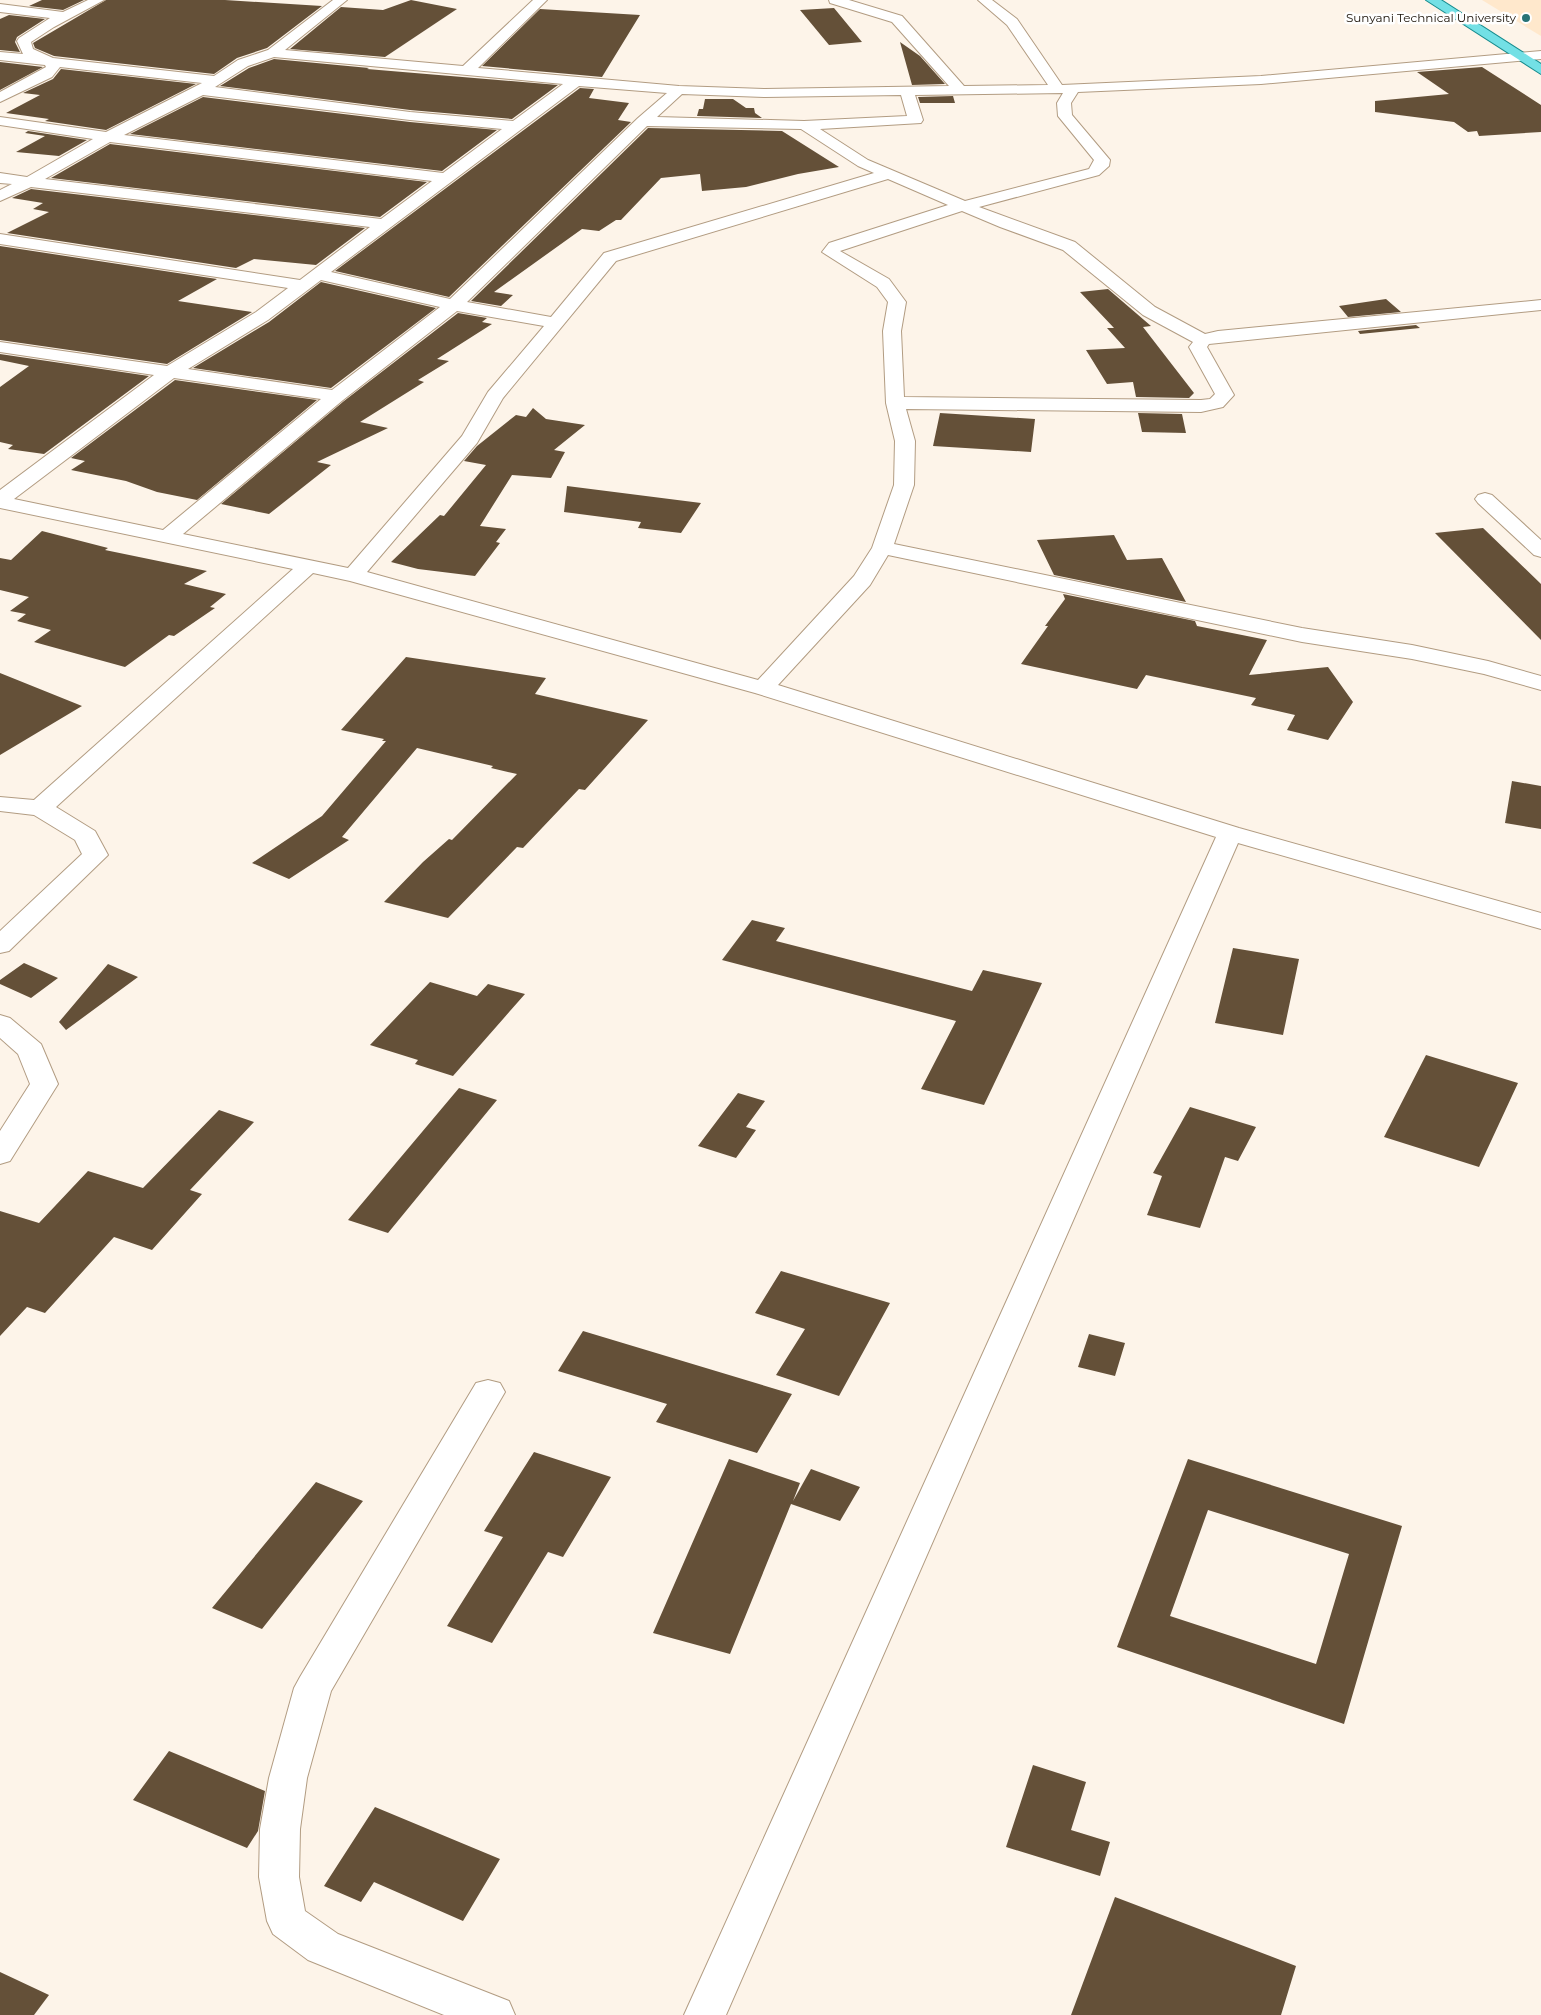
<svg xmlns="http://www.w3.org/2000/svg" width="1541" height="2015" font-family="Montserrat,sans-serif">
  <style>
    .built { fill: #ffe8cc }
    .building { fill: #645038; fill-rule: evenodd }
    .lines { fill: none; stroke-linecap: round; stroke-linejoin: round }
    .minor-casing { stroke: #b29c82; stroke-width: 2 }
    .major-casing { stroke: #178b8d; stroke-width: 2 }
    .minor { fill: #fff; fill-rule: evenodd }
    .major { fill: #73e0e5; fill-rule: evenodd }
    .poi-dot { fill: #287376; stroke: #fff; stroke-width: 2 }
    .labels { text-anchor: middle; stroke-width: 5; stroke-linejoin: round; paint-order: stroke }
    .far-poi-label { font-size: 12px; fill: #1a1208; stroke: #fff; text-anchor: end }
  </style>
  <rect width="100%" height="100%" fill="#fdf4e9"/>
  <!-- built -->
  <path class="built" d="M1482 0H1541V36Z"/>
  <!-- building -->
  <path class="building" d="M42 0H84L63 10 29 6Z
    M106 0H225L322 6 267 48 237 58 214 74 54 56 35 48 33 43Z
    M411 0 457 9 385 57 290 49 341 7 383 10Z
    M834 8 862 42 829 45 800 10Z
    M540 9 640 15 602 77 482 66Z
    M9 15 45 19 17 37 15 42 20 52 0 50V19Z
    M900 42 920 56 945 84 912 85Z
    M274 59 369 68 367 69 558 85 512 119 410 110 220 86 249 68Z
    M0 62 43 67 0 90Z
    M1482 67 1541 105V132L1479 136 1477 131 1468 132 1454 122 1375 112V101L1449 94 1417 72Z
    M61 69 196 84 106 130 45 121 49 119 6 113 40 95 23 93 53 79Z
    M580 88 594 89 589 98 629 103 618 120 631 122 449 297 335 271Z
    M953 96 955 103H920L918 97Z
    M203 97 410 122 497 130 442 171 130 134Z
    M705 99H733L746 108H754L755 113 762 118 697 116 699 109H703Z
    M648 128 782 131 839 167 798 174 746 187 702 191 700 174 661 178 621 220H616L599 231 582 229 494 292 513 295 501 306 471 301Z
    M28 131 87 140 59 156 16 152 45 136 25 133Z
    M110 144 427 182 380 217 51 178Z
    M31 189 365 228 316 265 254 259 236 268 7 233 49 212 33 209 43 203 12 198Z
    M0 246 217 279 178 301 252 312 167 364 0 340Z
    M321 282 436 308 331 388 193 368 269 322Z
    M1108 289 1151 326 1143 327 1194 393 1189 398 1136 397 1133 382 1107 384 1086 350 1125 348 1107 328H1114L1080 292Z
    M1386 299 1401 312 1348 317 1339 306Z
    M458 313 487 318 482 322 492 324 437 359 449 361 418 380 424 382 360 422 388 428 317 462 331 465 269 514 221 504 344 401Z
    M1416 325 1420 328 1360 334 1358 331Z
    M0 354 149 376 44 454 8 449 13 445 0 442V387L29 366 0 360Z
    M175 380 317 400 197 500 157 492 126 481 71 470 85 461 71 458Z
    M533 408 546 419 585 425 554 450 565 452 551 478 512 475 480 526 506 529 496 542 500 543 475 576 418 569 391 562 440 515 444 516 486 465 464 461 477 446 516 415 526 417Z
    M940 413 1035 419 1031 452 933 446Z
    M1138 413 1182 414 1186 433 1142 432Z
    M567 486 701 503 681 533 638 528 641 522 564 512Z
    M1483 528 1541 584V640L1435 533Z
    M42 531 108 548 105 550 207 571 184 584 226 594 210 607 215 608 174 636 169 635 125 667 34 642 51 630 17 621 26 614 10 611 29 597 0 590V558L11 560Z
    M1114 535 1127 560 1162 558 1186 602 1054 575 1037 540Z
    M1063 594 1195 621 1197 626 1267 640 1249 675 1328 667 1353 702 1328 740 1287 730 1295 715 1251 705 1256 698 1146 675 1137 689 1021 664 1048 626H1045L1065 599Z
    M406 657 546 678 535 694 648 720 585 790 579 789 523 848 517 847 448 918 384 902 423 862 449 839 452 840 517 774 491 768 493 766 417 748 342 837 349 840 289 879 252 863 322 816 386 741H382L384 739 341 730Z
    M0 673 82 706 0 755Z
    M1512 781 1541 786V829L1505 823Z
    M752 920 785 928 776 941 972 991 983 970 1042 983 984 1105 921 1089 956 1021 722 960Z
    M1233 948 1299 959 1283 1035 1215 1023Z
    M24 963 58 978 31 998 0 984V980Z
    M108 964 138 977 66 1030 59 1022Z
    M430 982 477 996 488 984 525 994 453 1076 415 1064 418 1060 370 1045Z
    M1426 1055 1518 1083 1479 1167 1384 1137Z
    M459 1088 497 1100 388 1233 348 1220Z
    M738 1093 765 1101 746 1127 756 1130 736 1158 698 1146Z
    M1190 1107 1256 1127 1238 1161 1225 1157 1200 1228 1147 1215 1162 1176 1153 1173Z
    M219 1110 254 1122 190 1190 202 1194 152 1250 114 1237 45 1313 27 1307 0 1336V1211L39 1223 88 1171 143 1188Z
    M781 1271 890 1303 839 1396 776 1375 805 1329 755 1313Z
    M583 1331 792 1394 757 1453 656 1422 667 1404 558 1371Z
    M1089 1334 1125 1343 1115 1376 1078 1367Z
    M534 1452 611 1477 563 1557 548 1552 492 1643 447 1626 503 1537 484 1531Z
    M729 1459 800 1483 793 1501 811 1469 860 1487 840 1521 791 1504 730 1654 653 1633Z
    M1188 1459 1402 1526 1344 1724 1117 1647ZM1208 1510 1349 1554 1316 1664 1170 1616Z
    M316 1482 363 1501 262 1629 212 1608Z
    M169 1751 265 1791 258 1831 247 1848 133 1800Z
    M1033 1765 1086 1782 1071 1830 1110 1842 1100 1876 1006 1847Z
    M375 1807 500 1859 463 1921 374 1882 361 1902 324 1886Z
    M1115 1897 1296 1966 1281 2015H1071Z
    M0 1972 49 1995 34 2015H0Z"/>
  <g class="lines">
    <!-- minor casing -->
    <g class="minor-casing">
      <path id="minor" d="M88 0H104L54 27 31 42 33 49 53 58 214 76 238 60 268 50 333 0H347L285 50 463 66 533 0H547L478 68 679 86 765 89 949 86 892 22 830 3 829 0H849L902 16 964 86 1048 85 1007 25 978 0H992L1017 19 1062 85 1261 76 1541 51V59L1261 84 1078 92 1071 103 1072 115 1110 160 1109 166 1099 175 979 207 1075 242 1155 307 1205 334 1218 331 1541 300V310L1209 344 1207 347 1234 395 1223 407 1201 412 906 409 915 441 914 485 894 544 1302 628 1412 645 1488 661 1541 676V690L1484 674 1412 659 1302 642 888 555 870 585 778 685 1239 828 1541 913V929L1238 843 726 2015H684L1216 837 755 693 350 581 313 573 56 807 95 831 108 855 9 951 0 953V931L82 854 75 840 34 815 0 811V797L34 800 293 569 0 508V490L154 375 0 352V342L167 366 256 312 288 288 0 244V234L300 280 370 227 31 187 0 201V190L12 184 0 183V173L27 177 93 139 0 125V117L106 132 202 83 60 67 52 77 0 102V92L46 67 45 65 0 60V52L23 54 17 41 19 38 50 18 0 12V4L63 12ZM274 57 563 84 513 121 410 112 215 87 248 66ZM579 86 667 93 638 118 450 299 331 272ZM1063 93 1057 103 1058 116 1094 160 1089 169 965 201 868 160 820 129 921 123 923 120 915 95ZM682 94 765 97 901 95 907 116 804 121 657 117ZM203 95 410 120 502 129 443 173 124 135ZM647 126 801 129 858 166 874 173 604 253 551 317 467 302ZM110 142 432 181 381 219 45 179ZM888 179 948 205 829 243 822 252 877 287 888 302 883 331 886 403 895 441 894 485 872 548 854 576 758 680 367 572 477 443 503 398 616 261ZM962 211 1000 227 1063 250 1143 315 1193 342 1189 347 1215 394 1210 399 1201 400 904 397 901 331 906 302 889 279 840 251ZM321 280 440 307 332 390 188 369 268 320ZM457 311 544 326 488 392 462 436 348 568 183 534 343 400ZM174 378 321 399 163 530 14 499Z
        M1485 493 1492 495 1541 540V557L1534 555 1478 503 1475 499 1478 495Z
        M0 1015 10 1018 41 1044 58 1084 10 1161 0 1164V1131L30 1084 18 1054 0 1038Z
        M488 1380 500 1383 505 1392 331 1691 307 1778 300 1829 299 1877 305 1911 338 1934 509 2001 515 2015H444L308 1960 273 1934 267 1921 259 1877 260 1829 269 1778 294 1688 300 1677 476 1383Z"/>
    </g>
    <!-- major casing -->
    <g class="major-casing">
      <path id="major" d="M1426 0H1441L1541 64V74Z"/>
    </g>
    <!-- minor -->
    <use href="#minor" class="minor"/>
    <!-- major -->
    <use href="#major" class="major"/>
  </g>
  <!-- markers -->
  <circle class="poi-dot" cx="1526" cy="18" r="5"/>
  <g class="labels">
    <!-- far-poi labels -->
    <g class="far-poi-label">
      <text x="1516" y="22">Sunyani Technical University</text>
    </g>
  </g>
</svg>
